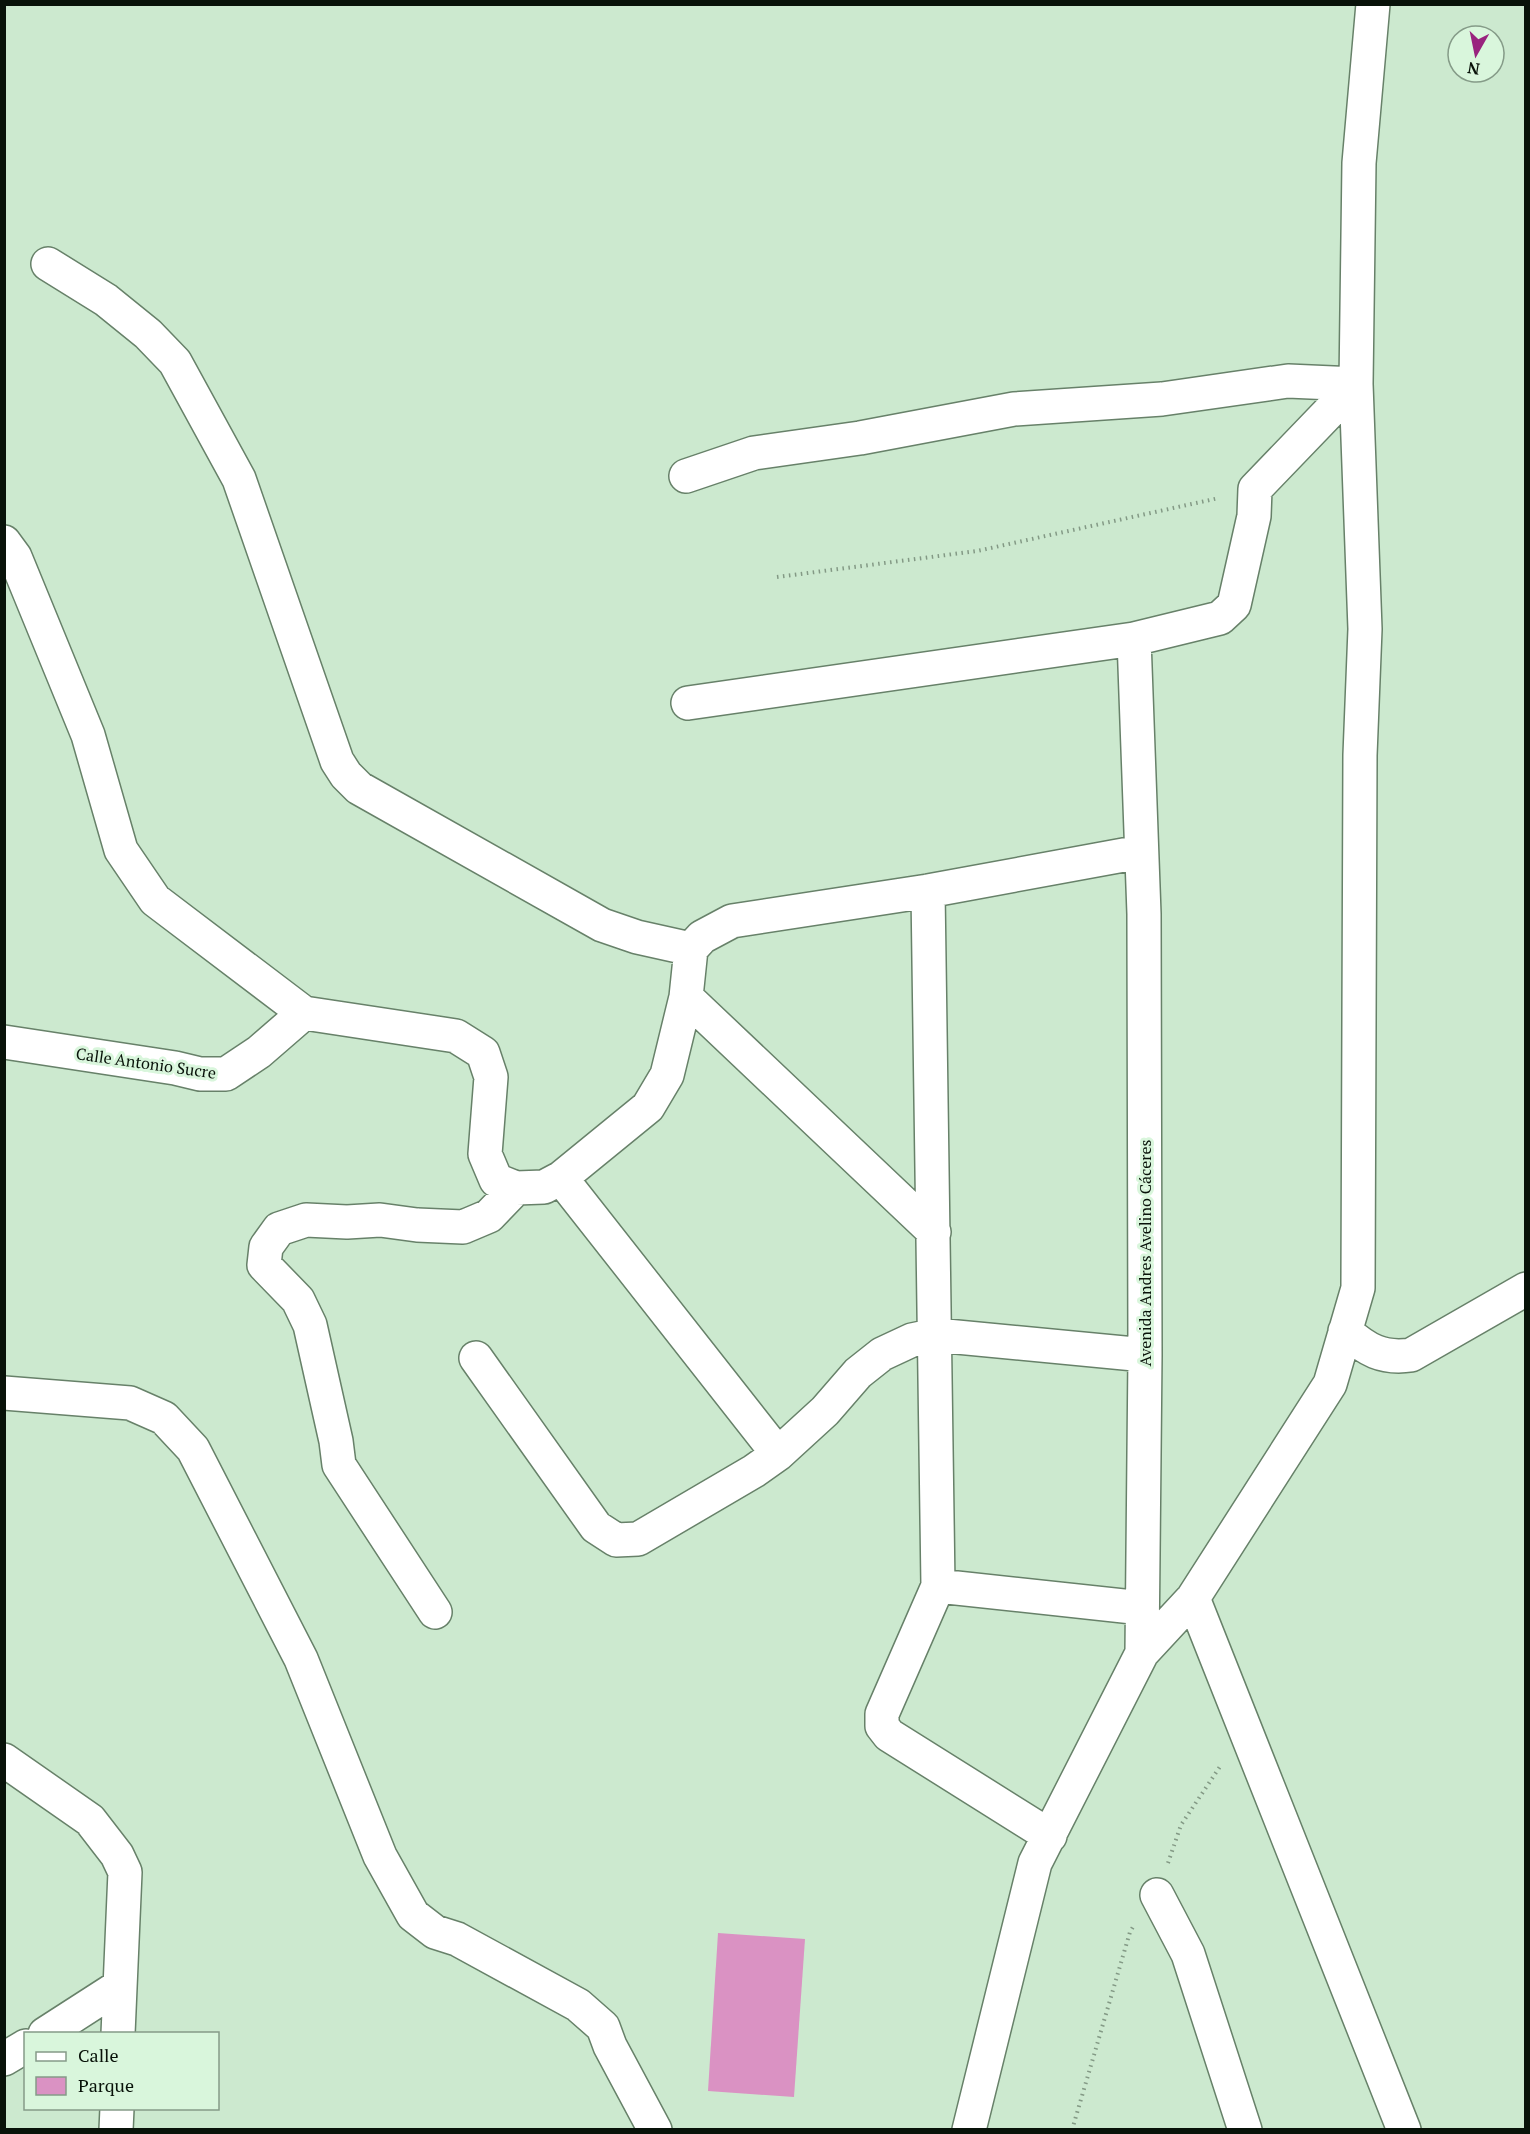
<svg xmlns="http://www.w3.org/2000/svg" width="1530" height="2134" font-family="'PT Serif',serif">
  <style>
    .green { fill: #da92c3 }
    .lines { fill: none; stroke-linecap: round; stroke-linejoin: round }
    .minor-casing { stroke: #678169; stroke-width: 36 }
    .path { stroke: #839985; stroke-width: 4; stroke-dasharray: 1.5 4.5; stroke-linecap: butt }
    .minor { stroke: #fff; stroke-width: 33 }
    .labels { text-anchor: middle; stroke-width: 6; stroke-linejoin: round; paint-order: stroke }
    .street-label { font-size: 16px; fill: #081209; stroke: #d9f6dc }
  </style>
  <rect width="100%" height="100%" fill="#cce9cf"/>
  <!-- green -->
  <path class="green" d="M718 1933 805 1939 794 2097 708 2091Z"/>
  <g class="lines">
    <!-- minor casing -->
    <g class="minor-casing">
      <path id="minor" d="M48 264 106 300 148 334 175 362 239 479 337 761 346 775 359 788 602 925 637 937 691 949
        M686 476 754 453 860 438 1014 409 1162 399 1288 381 1356 384
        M4 542 15 557 88 735 121 850 155 900 304 1013 456 1036 483 1053 491 1077 485 1154 496 1180 516 1188 544 1187 561 1178 648 1107 667 1075 686 997 691 949 702 937 732 921 928 891 1140 852
        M1134 639 1144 914 1145 1355 1142 1653
        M688 703 1134 639 1220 618 1234 605 1254 516 1255 489 1356 384
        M928 891 938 1586 882 1714V1726L889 1735 1050 1836
        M686 997 934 1232
        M4 1042 175 1068 200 1074H226L259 1052 304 1013
        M561 1178 778 1454
        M1345 1331C1367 1350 1382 1359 1411 1355L1526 1289
        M476 1358 596 1527 616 1540 638 1539 754 1471 778 1454 825 1411 858 1373 882 1354 912 1340 936 1335 1145 1355
        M4 1393 130 1403 164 1418 193 1449 301 1659 380 1856 413 1915 435 1932 457 1939 578 2005 603 2027 610 2046 655 2130
        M938 1586 1142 1608
        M1193 1598 1404 2130
        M435 1612 339 1465 336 1441 310 1325 298 1300 264 1265 266 1247 279 1229 306 1220 347 1222 380 1220 417 1225 463 1227 489 1216 516 1188
        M4 1760 90 1820 117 1855 125 1872 118 2034
        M1157 1895 1188 1954 1245 2130
        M45 2034 118 1987
        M4 2059 26 2046
        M116 2130 117 2108
        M969 2130 1035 1863 1142 1653 1193 1598 1330 1384 1358 1288 1360 755 1365 629 1356 384 1359 163 1373 4"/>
    </g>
    <!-- path -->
    <path class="path" d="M777 577 977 551 1219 498
      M1168 1863 1181 1825 1221 1765
      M1072 2130 1130 1932 1133 1927"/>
    <!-- minor -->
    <use href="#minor" class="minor"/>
  </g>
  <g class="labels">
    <!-- street labels -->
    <g class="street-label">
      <text transform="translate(146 1063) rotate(8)" y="6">Calle Antonio Sucre</text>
      <text transform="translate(1145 1253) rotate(-90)" y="6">Avenida Andres Avelino Cáceres</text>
    </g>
  </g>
  <!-- border -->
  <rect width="1530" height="2134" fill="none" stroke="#081209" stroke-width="12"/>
  <!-- legend -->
  <rect x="24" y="2032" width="195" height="78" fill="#d9f6dc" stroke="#859b88" stroke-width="1.5"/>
  <rect x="36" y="2052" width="30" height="9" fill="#ffffff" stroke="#859b88" stroke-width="1.5"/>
  <text x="78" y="2062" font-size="18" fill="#081209">Calle</text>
  <rect x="36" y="2077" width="30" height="18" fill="#da92c3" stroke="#859b88" stroke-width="1.5"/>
  <text x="78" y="2092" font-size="18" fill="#081209">Parque</text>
  <!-- north arrow -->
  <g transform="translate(1476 54) rotate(189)"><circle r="28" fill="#d9f6dc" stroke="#859b88" stroke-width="1.5"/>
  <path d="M0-4.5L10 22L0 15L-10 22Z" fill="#99237e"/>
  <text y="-9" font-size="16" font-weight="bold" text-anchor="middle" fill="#081209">N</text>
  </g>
</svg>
